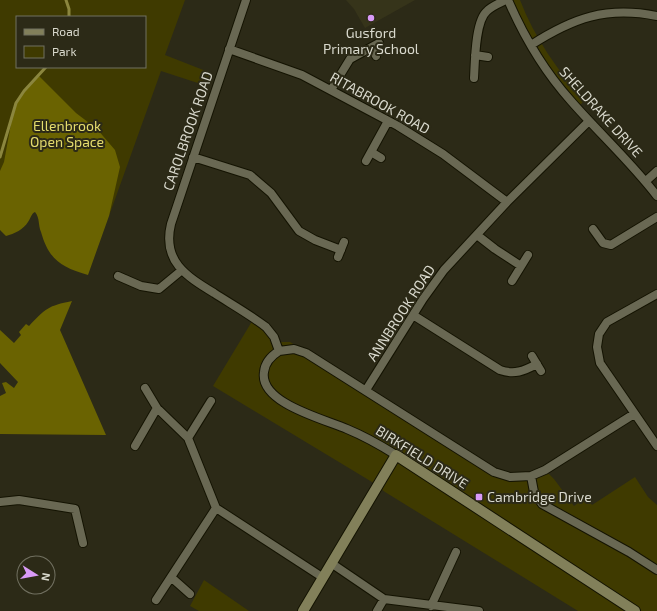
<svg xmlns="http://www.w3.org/2000/svg" width="657" height="611" font-family="'Exo 2',sans-serif">
  <style>
    .built { fill: #36341a }
    .green { fill: #3f3a00; fill-rule: evenodd }
    .forest { fill: #6a6301 }
    .lines { fill: none; stroke-linecap: round; stroke-linejoin: round }
    .stream { stroke: #8b863e; stroke-width: 3 }
    .street-casing { stroke: #141302; stroke-width: 10 }
    .secondary-casing { stroke: #141302; stroke-width: 12 }
    .street { stroke: #696853; stroke-width: 8 }
    .secondary { stroke: #82805a; stroke-width: 10 }
    .poi-dot { fill: #d99af7; stroke: #2c2a17; stroke-width: 1.5 }
    .labels { text-anchor: middle; stroke-width: 4; stroke-linejoin: round; paint-order: stroke }
    .poi-label { font-size: 14px; fill: #d9d9cd; stroke: #2c2a17 }
    .street-label { font-size: 14px; fill: #d9d9cd; stroke: #2c2a17 }
    .park-label { font-size: 14px; fill: #e5dc6d; stroke: #2c2a17 }
  </style>
  <rect width="100%" height="100%" fill="#2c2a17"/>
  <!-- built -->
  <path class="built" d="M346 0H415L365 28 354 9Z"/>
  <!-- green -->
  <path class="green" d="M0 0H185L165 55 211 73 207 86 161 71 109 216 0 186ZM17 17H145V67H17Z
    M508 0H520C534 37 558 71 584 101L577 108 557 84Z
    M254 318 276 342H290L510 477 545 470 554 479 574 506 586 497 592 505 635 477 648 497 657 505V611H578L385 492 372 482 213 386Z
    M204 580 249 611H199L190 606Z"/>
  <!-- forest -->
  <path class="forest" d="M39 76 76 113 97 129 115 150 120 167 109 216 88 275C61 267 49 260 41 232 38 225 40 218 35 212 31 214 31 218 28 222 24 229 14 234 6 236L0 230V171L4 162 15 102Z
    M72 301 60 330 106 435 0 434V396L6 393 2 383 6 382 14 388 18 382 0 363V330L14 343 21 335 19 332 26 324 29 326C46 308 48 306 72 301Z"/>
  <g class="lines">
    <!-- stream -->
    <path class="stream" d="M66 0 69 9V17
      M0 157 16 103 24 91 46 67"/>
    <!-- street casing -->
    <g class="street-casing">
      <path id="street" d="M246 0 171 224C162 261 186 276 214 293 231 304 249 314 266 327L274 337 279 351 294 349 306 353 494 472 510 477 531 476 534 492 542 504 629 552 657 570
        M508 0C524 37 544 71 571 101 599 133 631 162 657 196
        M531 45C573 18 606 6 657 16
        M372 47 376 56
        M229 49 302 75 398 126 443 154 507 202
        M475 55 488 57
        M474 78C475 62 475 21 487 11 492 6 500 3 506 0
        M331 90 350 59 379 43
        M371 152 381 158
        M193 157 250 175 271 193 299 231 315 240 341 250
        M366 161 388 121
        M646 181 657 171
        M593 229 603 243 611 245 657 217
        M477 235 495 249 521 266
        M338 257 344 242
        M118 276 141 286 159 289 182 270
        M512 281 528 255
        M657 294 607 322 599 334 597 347 600 363 657 446
        M413 315 500 370C514 375 524 371 537 364
        M279 351C271 356 265 362 264 372 259 403 324 419 347 429 364 436 380 445 396 455
        M532 356 541 371
        M145 388 157 408 188 438 216 508 322 577
        M366 390 423 299 444 270 507 202 589 121
        M188 438 211 401
        M135 446 157 408
        M531 476 545 470 634 414
        M0 502 19 500 75 509 83 543
        M331 563 384 599 479 611
        M172 578 190 594
        M156 600 216 508
        M431 606 456 552
        M377 611 384 599"/>
    </g>
    <!-- secondary casing -->
    <g class="secondary-casing">
      <path id="secondary" d="M303 611 396 455 635 611"/>
    </g>
    <!-- street -->
    <use href="#street" class="street"/>
    <!-- secondary -->
    <use href="#secondary" class="secondary"/>
  </g>
  <!-- markers -->
  <g class="poi-dot">
    <circle cx="371" cy="18" r="4"/>
    <rect x="475" y="493" width="8" height="8" rx="2"/>
  </g>
  <g class="labels">
    <!-- poi labels -->
    <g class="poi-label">
      <text x="371" y="38">Gusford<tspan x="371" dy="16">Primary School</tspan></text>
      <text x="487" y="502" text-anchor="start">Cambridge Drive</text>
    </g>
    <!-- street labels -->
    <g class="street-label">
      <text transform="translate(380 103) rotate(29)" y="5">RITABROOK ROAD</text>
      <text transform="translate(601 112) rotate(48)" y="5">SHELDRAKE DRIVE</text>
      <text transform="translate(188 131) rotate(-71)" y="5">CAROLBROOK ROAD</text>
      <text transform="translate(401 313) rotate(-57)" y="5">ANNBROOK ROAD</text>
      <text transform="translate(422 457) rotate(32)" y="5">BIRKFIELD DRIVE</text>
    </g>
    <!-- park labels -->
    <g class="park-label">
      <text x="67" y="131">Ellenbrook<tspan x="67" dy="16">Open Space</tspan></text>
    </g>
  </g>
  <!-- legend -->
  <rect x="16" y="16" width="130" height="52" fill="#2c2a17" stroke="#717060"/>
  <rect x="24" y="29" width="20" height="6" fill="#82805a" stroke="#717060"/>
  <text x="52" y="36" font-size="12" fill="#d9d9cd">Road</text>
  <rect x="24" y="46" width="20" height="12" fill="#3f3a00" stroke="#717060"/>
  <text x="52" y="56" font-size="12" fill="#d9d9cd">Park</text>
  <!-- north arrow -->
  <g transform="translate(36 575) rotate(101)"><circle r="19" fill="#2c2a17" stroke="#717060"/>
  <path d="M0-3L7 15L0 10L-7 15Z" fill="#d99af7"/>
  <text y="-6" font-size="11" font-weight="bold" text-anchor="middle" fill="#d9d9cd">N</text>
  </g>
</svg>
